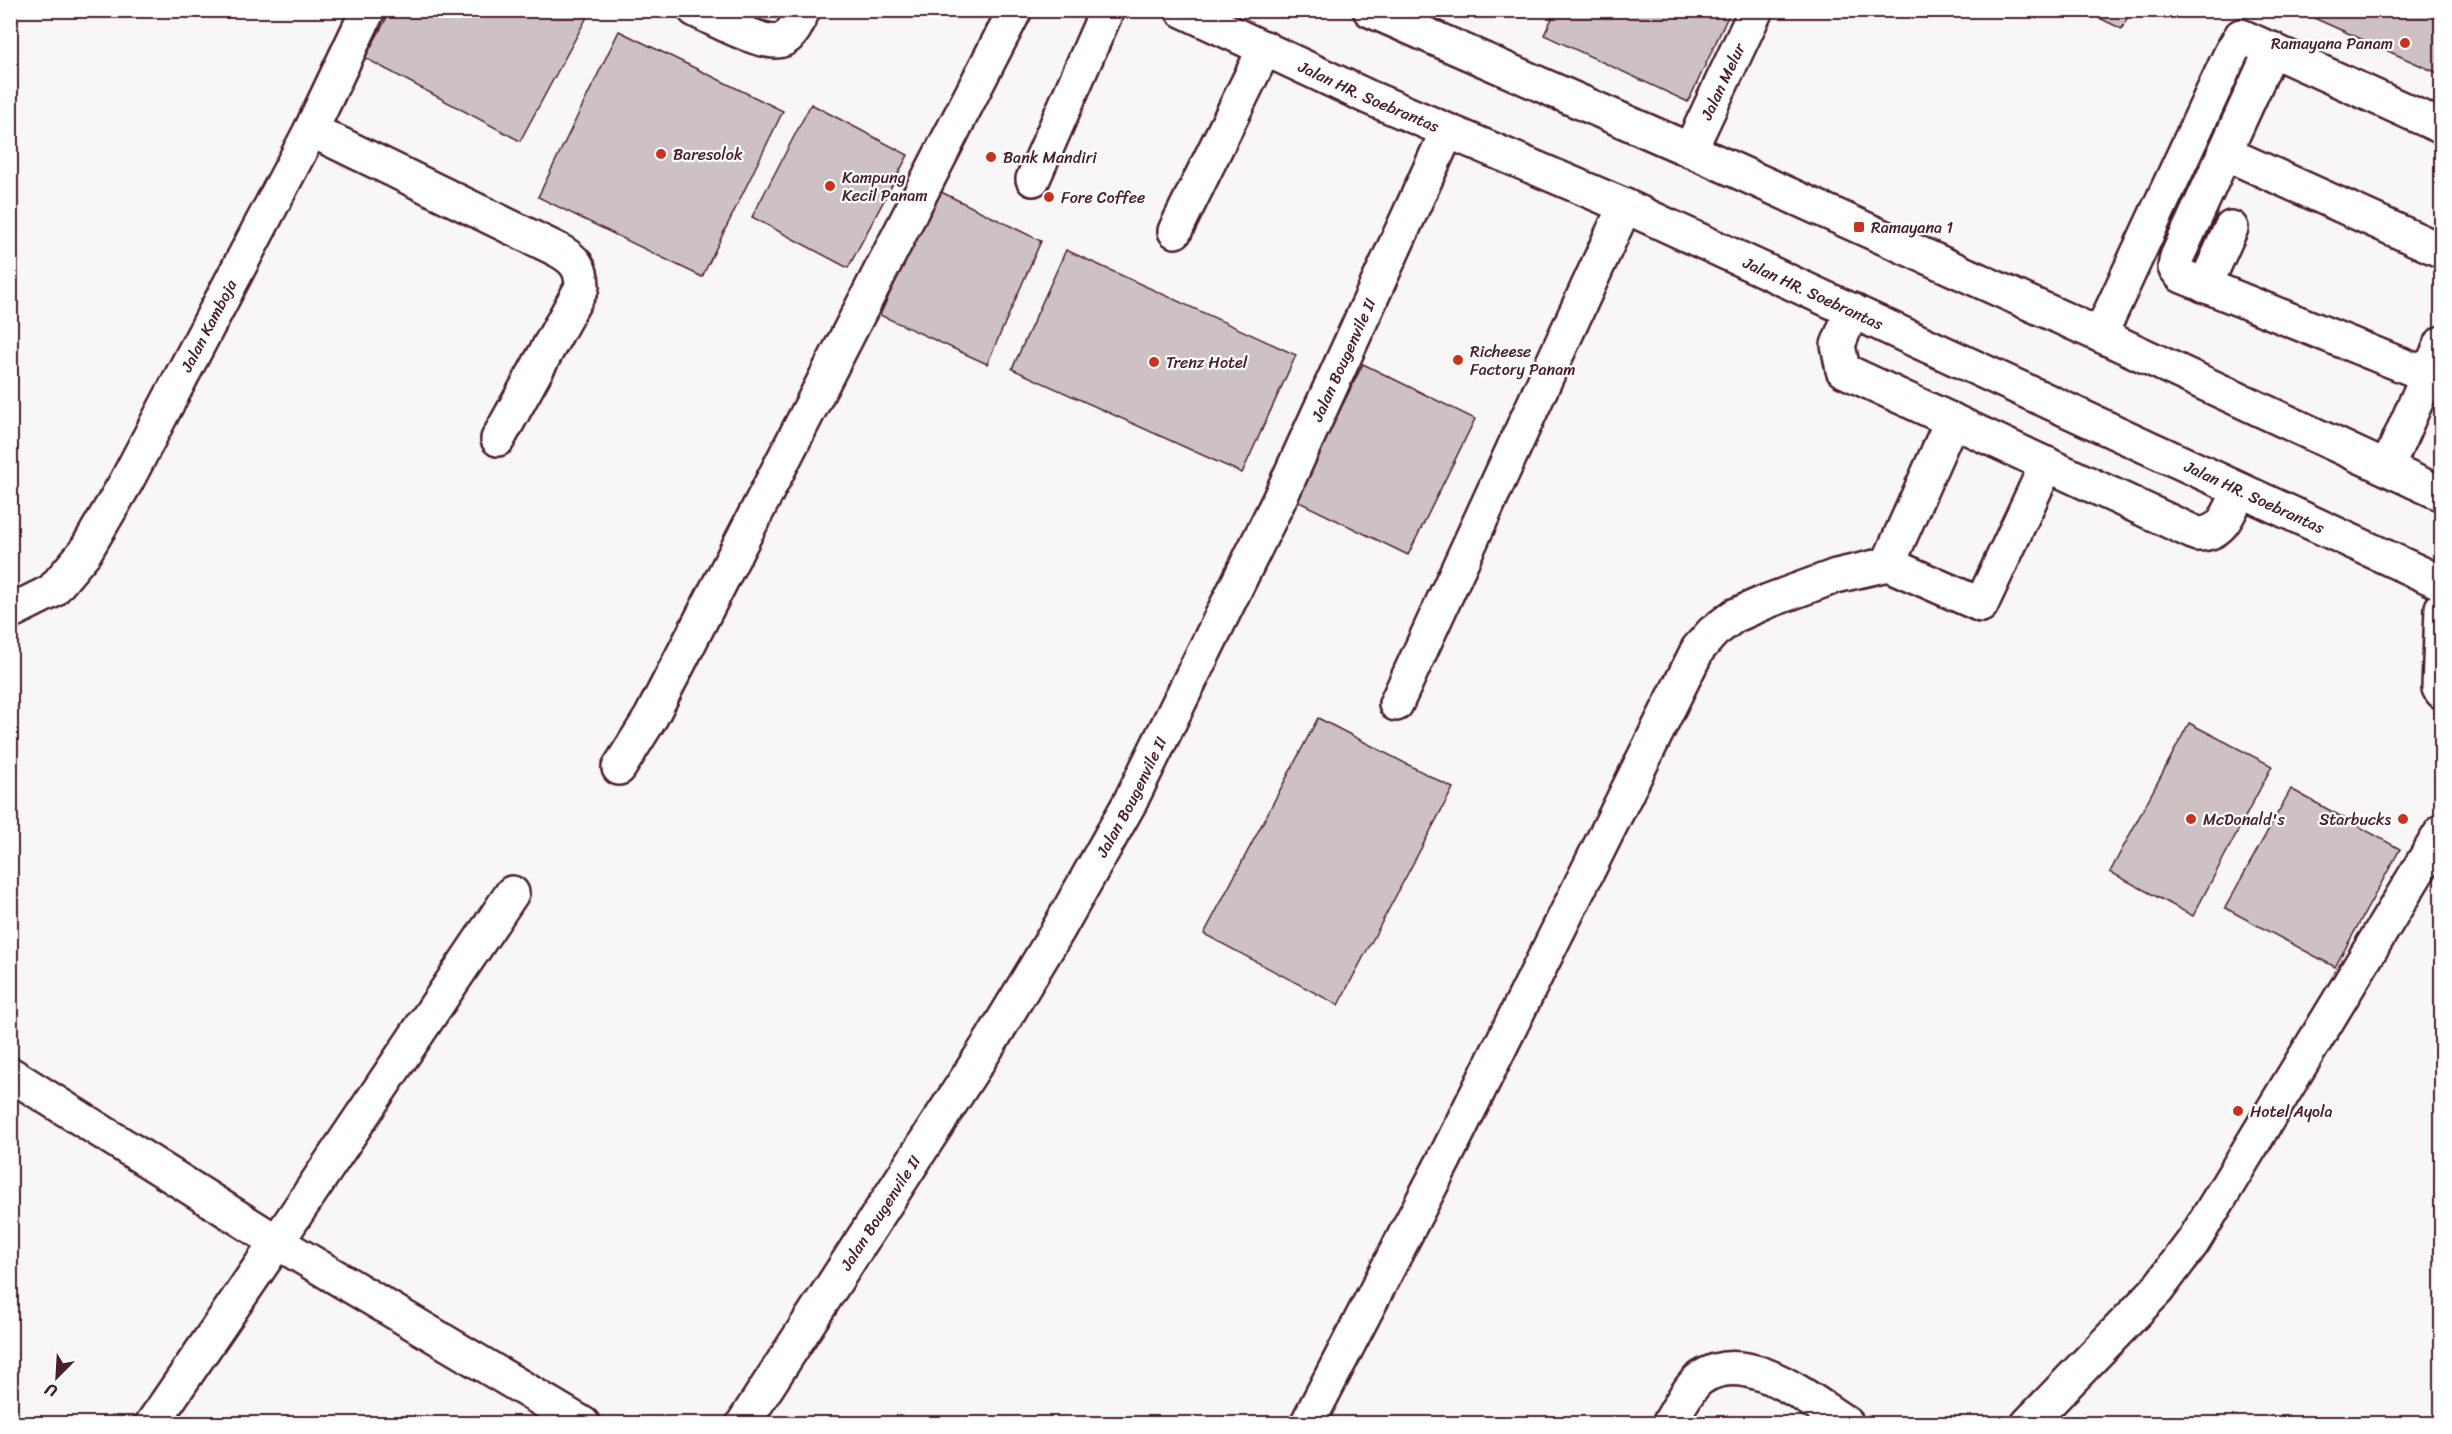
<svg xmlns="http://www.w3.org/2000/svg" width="2452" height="1434" font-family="Sriracha,sans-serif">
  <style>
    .building { fill: #cdc1c4; stroke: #4a1f2b; stroke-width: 1.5 }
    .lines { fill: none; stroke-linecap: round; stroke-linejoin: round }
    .minor-casing { stroke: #4a1f2b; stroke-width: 38 }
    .major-casing { stroke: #4a1f2b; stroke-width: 38 }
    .minor { stroke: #fff; stroke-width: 33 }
    .major { stroke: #fff; stroke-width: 33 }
    .poi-dot { fill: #c8321e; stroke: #fff; stroke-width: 2 }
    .labels { text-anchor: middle; stroke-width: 4.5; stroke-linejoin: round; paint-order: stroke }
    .poi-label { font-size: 16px; fill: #4a1f2b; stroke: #fff; text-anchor: start }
    .street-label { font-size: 16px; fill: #4a1f2b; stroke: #fff }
  </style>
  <rect width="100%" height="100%" fill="#f8f6f7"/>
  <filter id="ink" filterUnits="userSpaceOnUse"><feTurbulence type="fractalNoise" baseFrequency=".0167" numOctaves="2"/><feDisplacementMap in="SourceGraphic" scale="12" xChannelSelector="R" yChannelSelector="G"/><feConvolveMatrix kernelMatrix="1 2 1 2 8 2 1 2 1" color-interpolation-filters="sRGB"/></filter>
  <g filter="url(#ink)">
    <!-- building -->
    <path class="building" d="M391 10H575L587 17 520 141 365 58Z
      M1556 10H1731L1688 102 1544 35Z
      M2083 10H2131L2122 29Z
      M2296 10H2442V75Z
      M619 31 783 111 702 277 538 197Z
      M811 104 908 155 848 268 752 217Z
      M937 190 1041 241 987 364 880 315Z
      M1066 250 1296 355 1242 473 1012 369Z
      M1363 364 1475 419 1408 555 1295 500Z
      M1318 718 1453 788 1338 1005 1204 934Z
      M2189 723 2272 766 2193 916 2110 872Z
      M2291 789 2400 849 2335 967 2225 908Z"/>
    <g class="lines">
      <!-- minor casing -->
      <g class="minor-casing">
        <g id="minor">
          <path d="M695 10C713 18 765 47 782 40 794 35 798 21 803 10"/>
          <path d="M2272 49 2177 257 2175 267 2182 276 2412 369 2422 370 2433 363 2442 343"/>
          <path d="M311 130 558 250C574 259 582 267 582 287L498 439"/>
          <path id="s1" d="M1690 150 1756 10"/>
          <path d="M2225 153 2442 251"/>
          <path d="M1033 179 1107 10"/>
          <path d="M1175 231 1265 48"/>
          <path d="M2205 286 2231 228"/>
          <path d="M1852 310 1838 345 1843 370 2197 534C2224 535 2229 511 2240 490"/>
          <path d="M2100 335 2231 53 2241 36 2442 127"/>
          <path d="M2387 468 2433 363"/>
          <path d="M1888 564 1952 420"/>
          <path d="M2442 608 2439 688 2442 692"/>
          <path id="s2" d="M10 612 52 591 85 552 126 482 311 130 368 10"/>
          <path d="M1396 704 1625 206"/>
          <path d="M619 768 651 717 1015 10"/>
          <path d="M10 1074 277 1242 512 893"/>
          <path d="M152 1424 277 1242 583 1424"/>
          <path id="s3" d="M743 1424 991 1041 1058 930 1129 804 1279 500 1447 132"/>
          <path d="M1307 1424 1444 1160 1698 649 1713 632 1734 616 1768 601 1836 576 1888 564 1981 605 2047 464"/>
          <path d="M1669 1424C1676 1412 1690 1385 1701 1378 1746 1347 1808 1399 1847 1424"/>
          <path d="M2028 1424 2157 1290 2193 1242 2442 831"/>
        </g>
      </g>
      <!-- major casing -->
      <g class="major-casing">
        <g id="major">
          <path id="s4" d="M1182 10 1368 97 1625 206 2442 583"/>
          <path d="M1370 10 1690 150 2100 335 2442 494"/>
        </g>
      </g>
      <!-- minor -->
      <use href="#minor" class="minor"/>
      <!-- major -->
      <use href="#major" class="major"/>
    </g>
  </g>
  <!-- markers -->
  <g class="poi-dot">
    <circle cx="2405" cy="43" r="6"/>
    <circle cx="661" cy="154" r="6"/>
    <circle cx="991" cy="157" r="6"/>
    <circle cx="830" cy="186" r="6"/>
    <circle cx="1049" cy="197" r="6"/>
    <rect x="1853" y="221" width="12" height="12" rx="3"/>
    <circle cx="1458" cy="360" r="6"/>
    <circle cx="1154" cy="362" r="6"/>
    <circle cx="2191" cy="819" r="6"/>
    <circle cx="2403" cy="819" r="6"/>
    <circle cx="2238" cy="1111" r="6"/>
  </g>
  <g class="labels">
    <!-- poi labels -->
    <g class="poi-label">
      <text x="2393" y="49" text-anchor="end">Ramayana Panam</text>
      <text x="673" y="160">Baresolok</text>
      <text x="1003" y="163">Bank Mandiri</text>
      <text x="842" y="183">Kampung<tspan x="842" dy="18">Kecil Panam</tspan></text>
      <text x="1061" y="203">Fore Coffee</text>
      <text x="1871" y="233">Ramayana 1</text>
      <text x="1470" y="357">Richeese<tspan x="1470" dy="18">Factory Panam</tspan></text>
      <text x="1166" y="368">Trenz Hotel</text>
      <text x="2203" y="825">McDonald's</text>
      <text x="2391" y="825" text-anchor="end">Starbucks</text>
      <text x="2250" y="1117">Hotel Ayola</text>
    </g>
    <!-- street labels -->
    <g class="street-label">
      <text dy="6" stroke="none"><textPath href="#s1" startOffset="76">Jalan Melur</textPath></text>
      <text dy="6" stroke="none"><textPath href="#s4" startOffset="206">Jalan HR. Soebrantas</textPath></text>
      <text dy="6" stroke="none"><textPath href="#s4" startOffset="692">Jalan HR. Soebrantas</textPath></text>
      <text dy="6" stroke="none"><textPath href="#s2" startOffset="356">Jalan Kamboja</textPath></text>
      <text dy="6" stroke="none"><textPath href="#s3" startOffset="1224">Jalan Bougenvile II</textPath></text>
      <text dy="6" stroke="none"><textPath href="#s4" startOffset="1178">Jalan HR. Soebrantas</textPath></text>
      <text dy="6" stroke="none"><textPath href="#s3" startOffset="738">Jalan Bougenvile II</textPath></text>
      <text dy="6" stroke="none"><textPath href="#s3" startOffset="252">Jalan Bougenvile II</textPath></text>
    </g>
  </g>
  <!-- margin -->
  <rect width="2452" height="1434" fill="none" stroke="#fff" stroke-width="36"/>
  <rect x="18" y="18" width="2416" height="1398" fill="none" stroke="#4a1f2b" stroke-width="2" filter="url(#ink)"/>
  <!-- north arrow -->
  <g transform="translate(57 1377) rotate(204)" stroke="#ffffff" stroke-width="4.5" paint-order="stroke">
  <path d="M0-4.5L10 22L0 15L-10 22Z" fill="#4a1f2b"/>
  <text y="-9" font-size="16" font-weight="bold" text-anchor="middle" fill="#4a1f2b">U</text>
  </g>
</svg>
